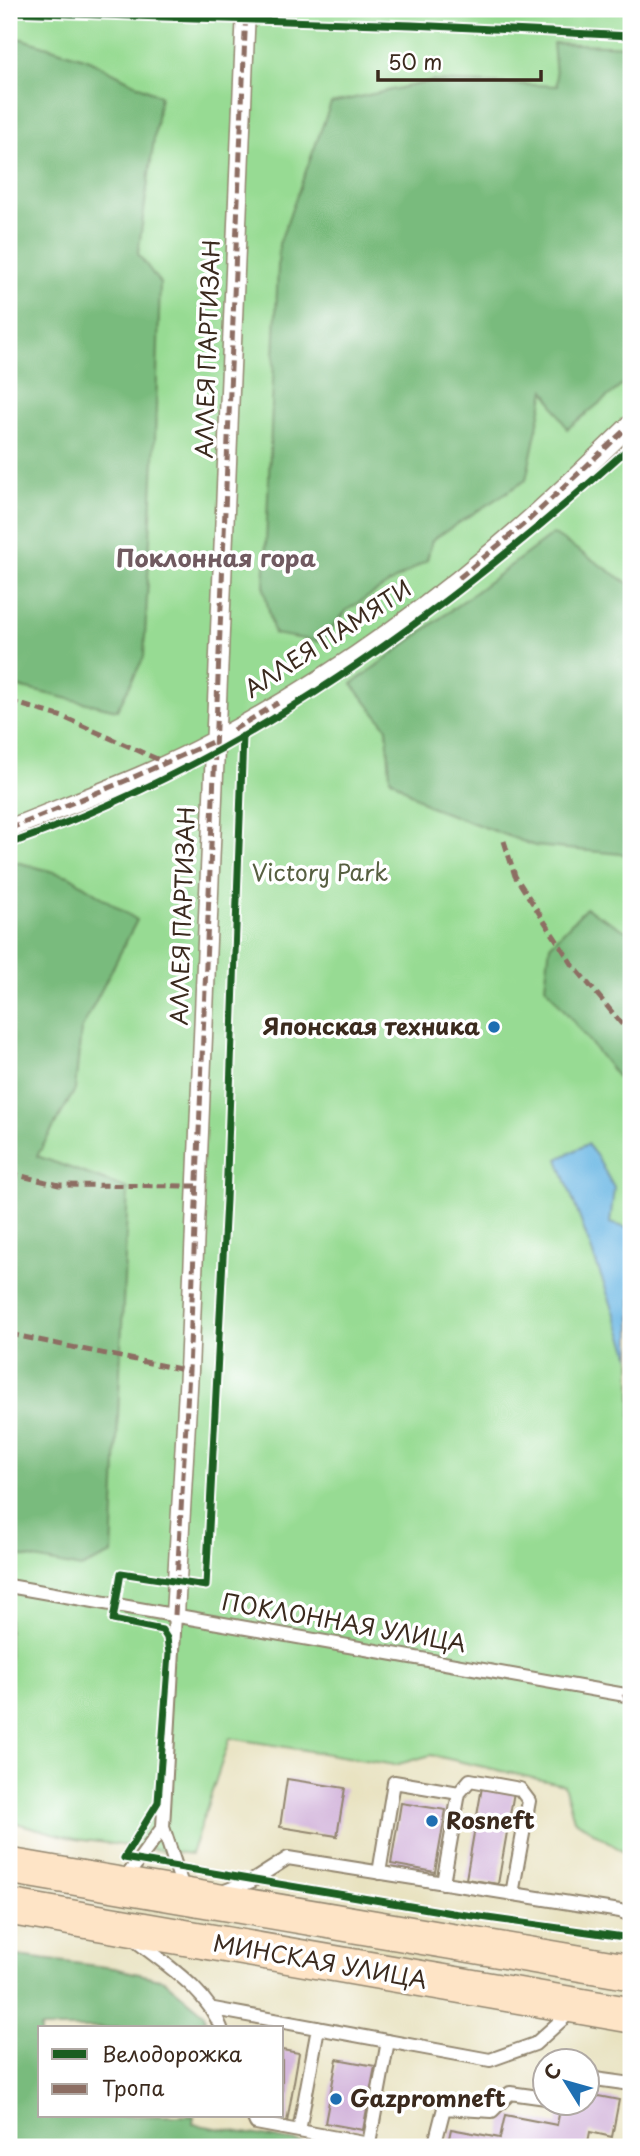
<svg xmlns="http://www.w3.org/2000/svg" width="640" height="2156" font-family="'Playpen Sans',sans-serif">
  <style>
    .green { fill: #97db93; stroke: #698258; stroke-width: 2 }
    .forest { fill: #79bb7d; stroke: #5a724e; stroke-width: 2 }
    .water { fill: #6ab7e4; stroke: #527081; stroke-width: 2 }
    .building { fill: #d1b2da }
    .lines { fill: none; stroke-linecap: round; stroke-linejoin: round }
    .service-casing { stroke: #92866f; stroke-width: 16 }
    .pedestrian-casing { stroke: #92866f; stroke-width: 21 }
    .secondary-casing { stroke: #92866f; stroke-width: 38 }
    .service { stroke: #fff; stroke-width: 12 }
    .pedestrian { stroke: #fff; stroke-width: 18 }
    .secondary { stroke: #fee4c6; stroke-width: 35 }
    .quiet { stroke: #8d6e63; stroke-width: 5; stroke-dasharray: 10 5; stroke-linecap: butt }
    .cycleway-casing { stroke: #fff; stroke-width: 11 }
    .cycleway { stroke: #1b5e20; stroke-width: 7 }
    .poi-dot { fill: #1f6fb2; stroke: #fff; stroke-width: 2.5 }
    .labels { text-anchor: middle; stroke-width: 7; stroke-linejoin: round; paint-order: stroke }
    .street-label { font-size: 23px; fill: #3b2a1e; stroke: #fff }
    .park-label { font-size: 23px; fill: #575f41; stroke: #fff }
    .poi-label { font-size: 23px; font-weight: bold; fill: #3b2a1e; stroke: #fff; text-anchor: start }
    .neighbourhood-label { font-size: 24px; font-weight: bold; fill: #705a60; stroke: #fff }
  </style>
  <rect width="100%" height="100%" fill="#fff"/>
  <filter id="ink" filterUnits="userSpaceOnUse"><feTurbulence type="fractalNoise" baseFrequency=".0143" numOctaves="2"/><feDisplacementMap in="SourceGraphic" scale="14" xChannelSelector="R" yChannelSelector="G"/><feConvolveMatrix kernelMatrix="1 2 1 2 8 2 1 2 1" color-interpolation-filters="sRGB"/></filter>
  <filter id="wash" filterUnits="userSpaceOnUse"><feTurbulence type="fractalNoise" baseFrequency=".00686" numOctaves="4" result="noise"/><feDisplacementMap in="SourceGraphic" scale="28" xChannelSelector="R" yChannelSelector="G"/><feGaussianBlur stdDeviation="1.57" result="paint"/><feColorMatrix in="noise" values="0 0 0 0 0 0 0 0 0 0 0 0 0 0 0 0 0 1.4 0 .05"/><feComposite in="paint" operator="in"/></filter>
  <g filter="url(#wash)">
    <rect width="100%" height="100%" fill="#e8e2c0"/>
    <!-- green -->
    <path class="green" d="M9 9H631V1857L574 1819 564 1785 431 1755 395 1765 230 1738 191 1854 75 1839 9 1821Z"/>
    <!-- forest -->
    <path class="forest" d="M9 35 87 59 160 96 138 254 160 283 155 439 144 657 117 710 9 685Z
      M553 43 631 46V378L567 429 545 390 526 480 432 540 427 560 347 610 321 642 274 634 264 589 279 244 331 103 433 81 557 86Z
      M553 534 631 585V855L535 846 430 807 390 778 387 728 352 684Z
      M9 860 69 876 137 920 81 1030 75 1090 37 1156 128 1189 112 1554 81 1568 9 1554Z
      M586 908 631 934V1094L545 986 550 945Z
      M9 1955 114 1968 164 1980 204 2013 206 2028H40V2116H194L193 2124 326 2147H9Z"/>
    <!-- water -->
    <path class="water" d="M587 1144 596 1155 614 1188 610 1223 631 1229V1358L558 1159Z"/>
    <g id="blocks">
      <!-- building -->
      <path class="building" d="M287 1779 345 1788 337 1836 280 1827Z
        M482 1787 514 1792 498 1884 466 1879Z
        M401 1803 446 1810 435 1872 391 1864Z
        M282 2050 299 2053 287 2122 261 2117 282 2116Z
        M337 2059 375 2066 363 2130 325 2123Z
        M588 2094 619 2100 612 2137 590 2132 587 2147H447L451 2129 500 2138 505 2115 557 2125 561 2104H588Z"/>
    </g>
  </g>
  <g filter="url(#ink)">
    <use href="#blocks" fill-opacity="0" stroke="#92866f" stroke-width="2"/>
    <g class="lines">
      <!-- service casing -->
      <g class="service-casing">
        <path id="service" d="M9 1586 631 1696
          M175 1615 163 1827 184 1891
          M379 1873 394 1782 459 1793
          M122 1883 163 1827
          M443 1883 459 1793 470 1780 520 1789 529 1801 512 1894
          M222 1892 252 1881 288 1858 620 1911 631 1915
          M135 1940C166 1965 207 1990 221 2028
          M214 2009 490 2060 535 2044 574 2009
          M588 2078 631 2084
          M253 2116 256 2123 369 2144 388 2041
          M299 2131 318 2028
          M434 2147 444 2108 492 2111 510 2093 546 2098"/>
      </g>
      <!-- pedestrian casing -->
      <g class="pedestrian-casing">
        <path id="pedestrian" d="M9 829C77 801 149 776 214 741 327 681 435 604 530 519 565 488 598 456 631 424
          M175 1615 189 1371 246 9"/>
      </g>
      <!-- secondary casing -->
      <g class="secondary-casing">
        <path id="secondary" d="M9 1866 631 1972
          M9 1907 631 2015"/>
      </g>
      <!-- service -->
      <use href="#service" class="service"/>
      <!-- pedestrian -->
      <use href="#pedestrian" class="pedestrian"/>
      <!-- secondary -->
      <use href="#secondary" class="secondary"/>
      <!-- quiet -->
      <path class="quiet" d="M459 578 530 519 631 424
        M9 701 63 717 166 763
        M233 730 278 703
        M9 829 125 781 212 742
        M504 841 515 876 572 964 631 1035
        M9 1173 59 1185 196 1186
        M9 1334 189 1371
        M175 1615 189 1371 246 9
        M624 1694 631 1710"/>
      <!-- cycleway casing -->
      <g class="cycleway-casing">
        <path id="cycleway" d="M9 12 412 25 631 36
          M243 736 226 1200 206 1586 121 1573 113 1620 162 1630 167 1638 169 1653 158 1802 124 1858 452 1913 631 1938
          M9 844C244 763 448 611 631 446"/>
      </g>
      <!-- cycleway -->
      <use href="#cycleway" class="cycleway"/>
    </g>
  </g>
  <!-- markers -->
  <g class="poi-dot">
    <circle cx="494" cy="1027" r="7"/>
    <circle cx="432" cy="1821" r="7"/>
    <circle cx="336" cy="2099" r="7"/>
  </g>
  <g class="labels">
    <!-- street labels -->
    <g class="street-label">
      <text transform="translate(208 349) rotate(-88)" y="8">АЛЛЕЯ ПАРТИЗАН</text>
      <text transform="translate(328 639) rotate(-33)" y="8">АЛЛЕЯ ПАМЯТИ</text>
      <text transform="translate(183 916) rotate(-88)" y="8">АЛЛЕЯ ПАРТИЗАН</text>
      <text transform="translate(344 1623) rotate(10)" y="8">ПОКЛОННАЯ УЛИЦА</text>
      <text transform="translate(320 1962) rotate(10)" y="8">МИНСКАЯ УЛИЦА</text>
    </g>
    <!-- park labels -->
    <g class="park-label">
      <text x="320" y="881">Victory Park</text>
    </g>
    <!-- poi labels -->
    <g class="poi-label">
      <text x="480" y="1035" text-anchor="end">Японская техника</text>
      <text x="446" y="1829">Rosneft</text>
      <text x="350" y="2107">Gazpromneft</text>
    </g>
    <!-- neighbourhood labels -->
    <g class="neighbourhood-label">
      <text x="216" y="567">Поклонная гора</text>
    </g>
  </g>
  <!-- margin -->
  <rect width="640" height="2156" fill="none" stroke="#fff" stroke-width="35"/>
  <!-- legend -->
  <rect x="38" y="2026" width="245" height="91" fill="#ffffff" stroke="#b1aaa5" stroke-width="2"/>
  <rect x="52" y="2049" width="35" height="10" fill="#1b5e20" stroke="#b1aaa5" stroke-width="2"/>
  <text x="102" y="2062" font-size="21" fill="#3b2a1e">Велодорожка</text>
  <rect x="52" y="2084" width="35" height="10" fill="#8d6e63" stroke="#b1aaa5" stroke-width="2"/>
  <text x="102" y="2096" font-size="21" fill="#3b2a1e">Тропа</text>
  <!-- north arrow -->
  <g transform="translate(566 2082) rotate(307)"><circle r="33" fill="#ffffff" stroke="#b1aaa5" stroke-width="2"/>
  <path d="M0-5L12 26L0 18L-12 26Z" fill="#1f6fb2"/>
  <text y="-10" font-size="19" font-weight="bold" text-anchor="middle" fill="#3b2a1e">С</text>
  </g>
  <!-- scale -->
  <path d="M378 70v10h163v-10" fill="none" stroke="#3b2a1e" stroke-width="3.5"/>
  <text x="388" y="70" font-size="21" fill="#3b2a1e" stroke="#ffffff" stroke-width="5" paint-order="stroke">50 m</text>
</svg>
